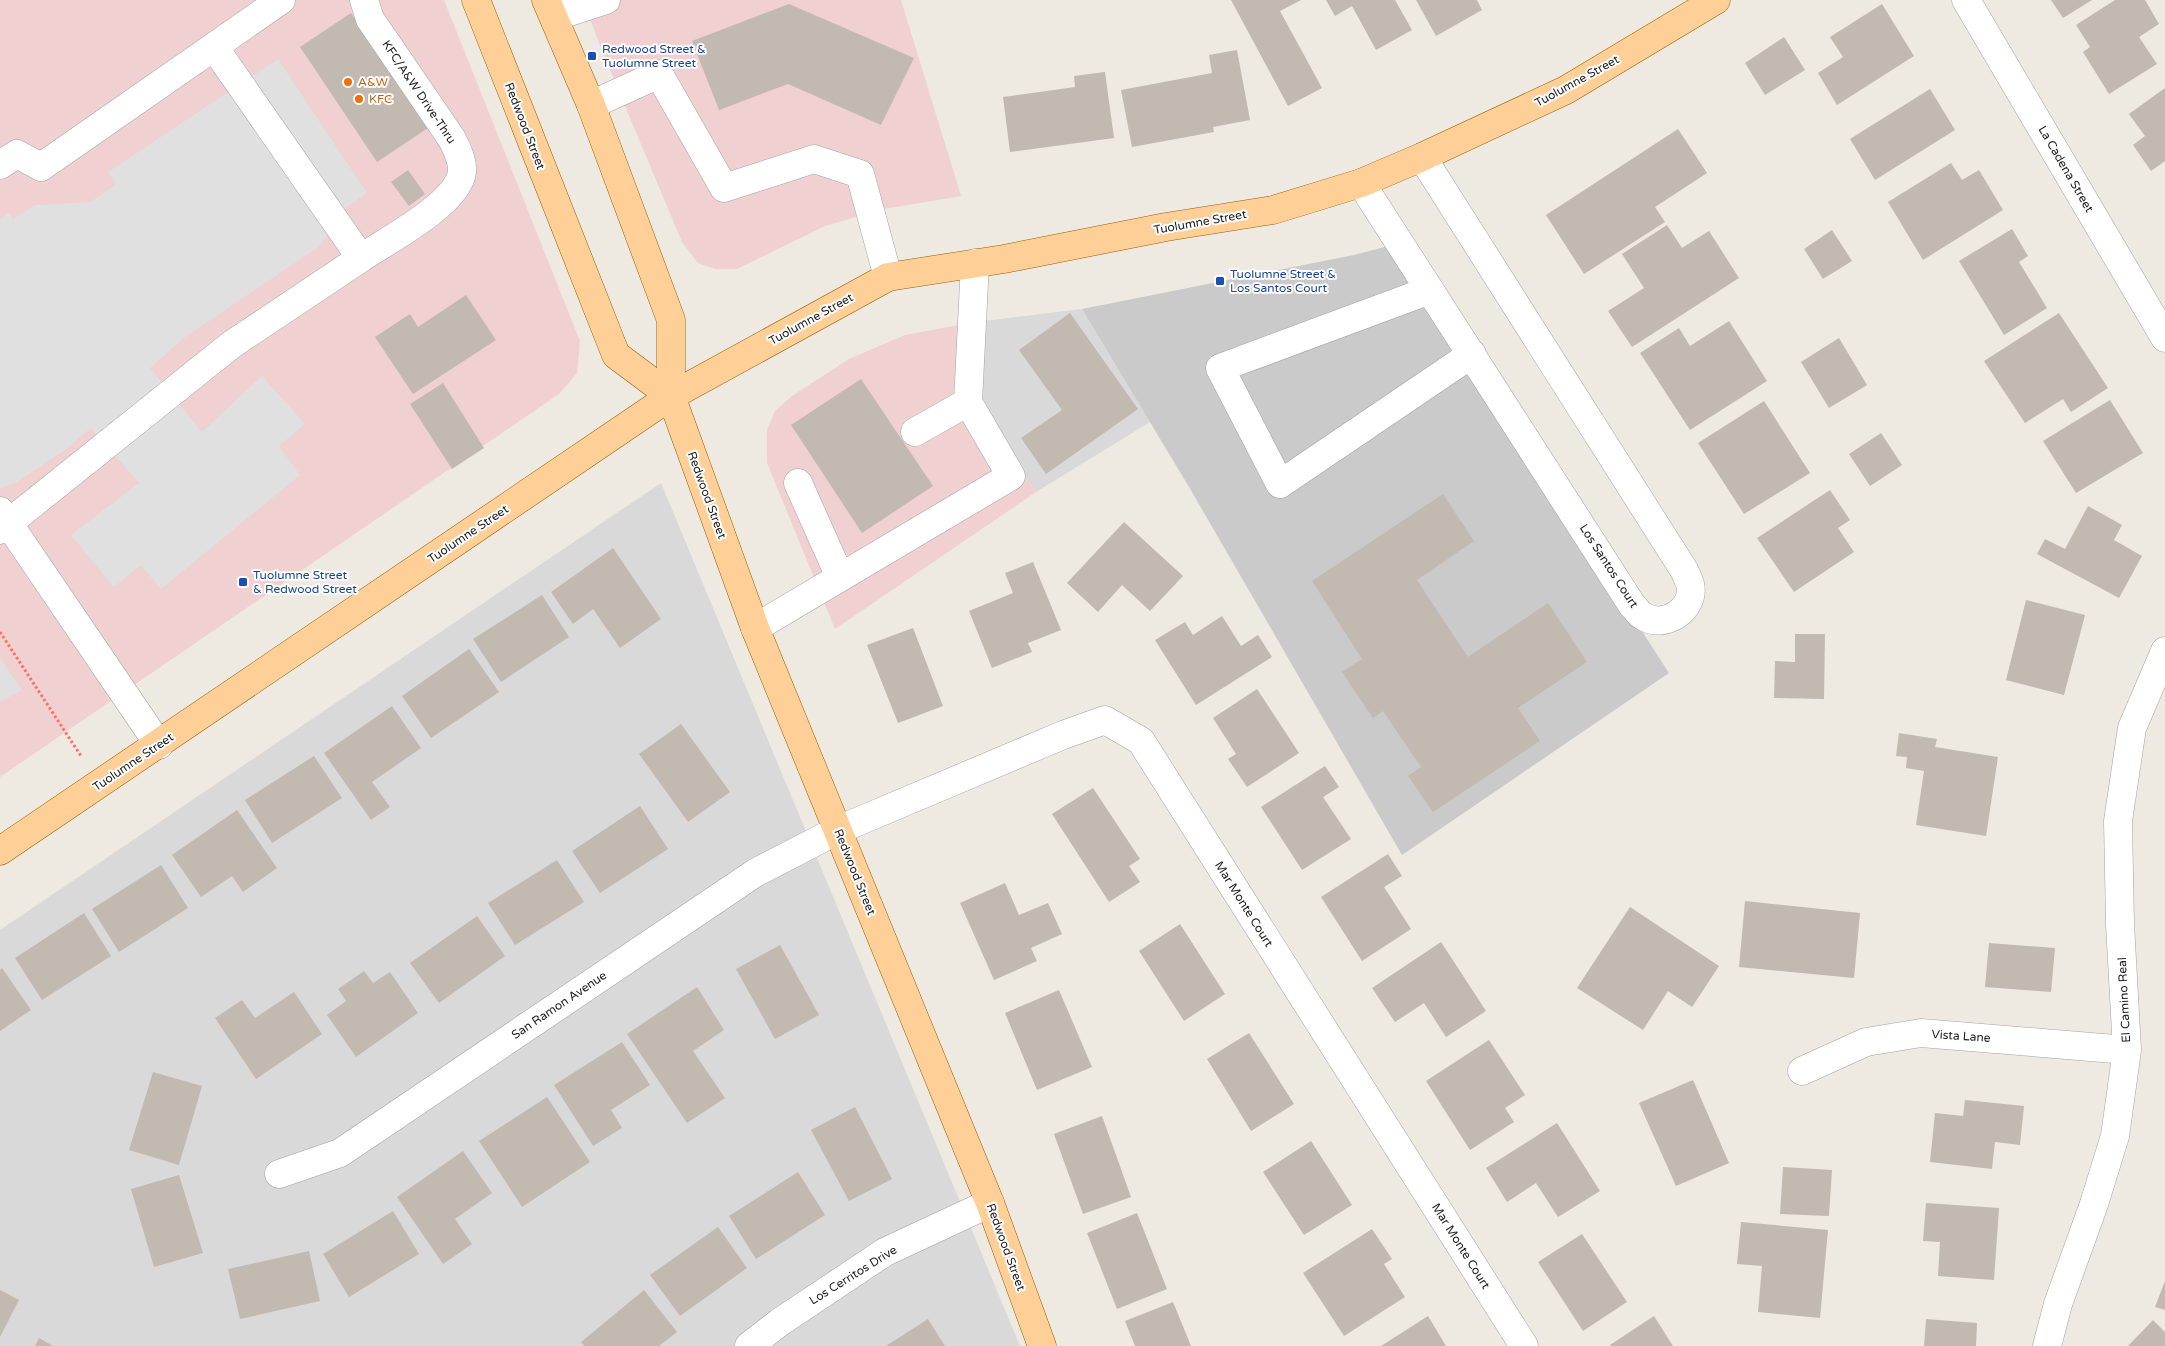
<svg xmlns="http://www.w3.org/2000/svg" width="2165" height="1346" font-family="'Varela Round',sans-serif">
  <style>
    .residential { fill: #dad9d9 }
    .commercial { fill: #f0d0d0 }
    .religious { fill: #cacaca }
    .parking { fill: #e0e0e0 }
    .building { fill: #c2b9b1 }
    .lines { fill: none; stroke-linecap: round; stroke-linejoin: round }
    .minor-casing { stroke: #a3a3a3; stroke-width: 29 }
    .major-casing { stroke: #946000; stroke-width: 29 }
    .path { stroke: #fd7063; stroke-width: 3; stroke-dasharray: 2.5 2.5; stroke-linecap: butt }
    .minor { stroke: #fff; stroke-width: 28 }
    .major { stroke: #fecf96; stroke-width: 28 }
    .transit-dot { fill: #1a4fb4; stroke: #fff; stroke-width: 2 }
    .food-dot { fill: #e8710a; stroke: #fff; stroke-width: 2 }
    .labels { text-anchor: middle; stroke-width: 4; stroke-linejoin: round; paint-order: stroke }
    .transit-label { font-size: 12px; fill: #164399; stroke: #fff; text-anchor: start }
    .street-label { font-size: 12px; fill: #1c1c1c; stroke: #fff }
    .food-label { font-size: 12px; fill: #c56008; stroke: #fff; text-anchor: start }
  </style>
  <rect width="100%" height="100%" fill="#eee9e1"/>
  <!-- residential -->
  <path class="residential" d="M1082 309 1150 422 1036 492 980 407 976 322Z
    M661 483 1020 1346H0V930Z"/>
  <!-- commercial -->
  <path class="commercial" d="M0 0H444L580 341 577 373 559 394 0 777Z
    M583 0H901L961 196 883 209 825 226 737 269H715L698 263 682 242 602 51Z
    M976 322 980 407 1036 492 835 629 767 463V430L775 411 792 396 849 359 905 335Z"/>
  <!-- religious -->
  <path class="religious" d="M1392 245 1669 673 1402 855 1192 492 1082 309 1354 255Z"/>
  <!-- parking -->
  <path class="parking" d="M278 59 367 193 344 209 320 246 185 337 150 368 202 432 262 376 305 424 279 446 300 475 161 589 141 565 114 587 71 535 139 483 91 428 66 449 17 482 0 489V219L9 213 13 219 35 205 91 202 116 184 108 172Z
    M0 658 22 690 0 702Z"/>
  <!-- building -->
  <path class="building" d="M1231 0H1301L1280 11 1322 88 1288 106Z
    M1326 0H1395L1412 30 1376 50 1352 6 1335 16Z
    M1416 0H1477L1482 10 1436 36Z
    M2051 0H2092L2063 18Z
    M2115 0H2145L2159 24 2139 37 2157 64 2109 94 2083 52 2090 47 2076 25Z
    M789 4 914 58 881 125 788 84 719 110 692 41Z
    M1882 4 1914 56 1837 105 1818 73 1843 57 1830 37Z
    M351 13 428 128 377 162 300 47Z
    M1784 37 1805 70 1765 95 1745 63Z
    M1237 50 1250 120 1213 127 1214 132 1132 147 1121 90 1212 73 1209 55Z
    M1105 72 1114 138 1010 152 1003 97 1075 87 1074 76Z
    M2165 88V161L2151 171 2133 145 2145 136 2129 114Z
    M1930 89 1955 130 1875 180 1850 139Z
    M1678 129 1707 173 1655 207 1665 222 1584 274 1546 215Z
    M1951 163 1962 180 1979 170 2003 210 1923 260 1888 202Z
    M408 170 425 194 409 206 391 182Z
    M1667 225 1682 248 1709 231 1739 278 1632 347 1608 311 1644 288 1622 254Z
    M2012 229 2028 256 2019 262 2047 308 2004 335 1959 261Z
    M1832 230 1852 261 1823 279 1804 249Z
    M466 295 496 340 413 394 375 337 410 314 418 327Z
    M1070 313 1138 409 1046 474 1021 438 1062 410 1019 350Z
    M2059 313 2108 388 2071 412 2063 399 2025 423 1984 361Z
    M1729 321 1767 381 1690 430 1640 353 1679 328 1690 346Z
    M1839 338 1867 385 1829 408 1801 362Z
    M861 379 933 486 862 533 791 425Z
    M443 383 484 448 452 469 410 404Z
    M2110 400 2143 453 2076 493 2043 441Z
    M1764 401 1810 473 1744 514 1698 443Z
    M1881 433 1902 465 1870 486 1849 454Z
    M1830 490 1850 520 1838 528 1854 552 1794 592 1757 538Z
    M1443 494 1474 541 1417 580 1468 657 1548 603 1587 662 1518 708 1540 741 1433 812 1408 776 1421 767 1383 711 1373 718 1342 672 1362 659 1312 581Z
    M2088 506 2122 525 2114 540 2142 556 2119 598 2037 554 2045 539 2065 549Z
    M1124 522 1183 576 1150 611 1122 585 1098 612 1067 583Z
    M613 548 661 619 620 648 593 609 573 624 551 592Z
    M1033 562 1061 630 1028 643 1032 652 992 668 969 611 1013 593 1005 573Z
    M542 595 569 637 501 682 473 639Z
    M2026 600 2085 615 2064 695 2006 680Z
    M1222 616 1241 646 1258 635 1272 657 1196 705 1155 640 1185 622 1193 635Z
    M913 628 943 706 898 723 867 645Z
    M1795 634H1825L1824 699 1774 698 1775 661 1795 662Z
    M469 649 499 692 431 738 402 696Z
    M1257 689 1299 753 1247 787 1228 759 1236 754 1213 718Z
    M392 706 421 748 372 782 390 807 371 820 324 753Z
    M681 724 730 792 688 822 639 754Z
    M1899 733 1937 739 1935 747 1998 757 1986 836 1916 825 1924 771 1906 768 1907 757 1896 756Z
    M314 756 342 798 272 843 245 800Z
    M1325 766 1339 787 1323 797 1351 839 1302 870 1261 807Z
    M1093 788 1140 859 1129 866 1140 882 1109 902 1052 814Z
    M640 806 668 849 600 893 572 851Z
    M237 810 277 868 243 892 232 876 201 897 172 855Z
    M1388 854 1402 876 1384 887 1411 929 1362 961 1321 897Z
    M557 860 584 902 515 945 488 903Z
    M161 865 188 908 119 952 92 909Z
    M1005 883 1019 915 1048 903 1062 934 1031 948 1037 961 994 980 960 903Z
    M1745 901 1860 913 1854 978 1739 967Z
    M1630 907 1719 966 1692 1007 1668 991 1643 1030 1577 988Z
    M84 913 111 956 42 1000 15 958Z
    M477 916 505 956 439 1003 410 963Z
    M1180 924 1225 994 1184 1021 1139 951Z
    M1441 942 1486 1011 1446 1037 1424 1003 1395 1022 1372 988Z
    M1989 943 2055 948 2051 992 1985 987Z
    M780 945 819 1015 775 1039 736 969Z
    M2 968 31 1010 0 1031V970Z
    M364 971 373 983 390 972 418 1013 356 1057 327 1015 346 1001 338 989Z
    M697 987 724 1030 693 1051 725 1098 687 1123 627 1034Z
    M1059 990 1092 1067 1037 1090 1005 1013Z
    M294 992 322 1034 256 1079 215 1018 242 1000 255 1018Z
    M1249 1033 1294 1104 1251 1131 1207 1059Z
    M1489 1040 1525 1095 1505 1108 1514 1122 1470 1150 1426 1081Z
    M622 1042 650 1085 611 1110 622 1128 593 1146 554 1085Z
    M153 1072 202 1086 179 1165 129 1150Z
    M1693 1080 1729 1163 1676 1186 1639 1103Z
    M547 1097 590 1162 522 1207 479 1141Z
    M1965 1100 2024 1106 2020 1145 1995 1142 1992 1169 1930 1162 1935 1113 1963 1116Z
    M855 1107 892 1179 849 1201 811 1130Z
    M1102 1116 1131 1197 1083 1214 1054 1134Z
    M1557 1123 1600 1191 1558 1217 1536 1183 1507 1202 1486 1168Z
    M1311 1141 1352 1205 1304 1235 1263 1172Z
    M463 1151 492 1193 455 1219 472 1244 443 1264 397 1197Z
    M1783 1167 1832 1170 1829 1216 1780 1214Z
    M798 1172 825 1215 756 1259 729 1216Z
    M179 1175 203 1253 154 1267 131 1189Z
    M1926 1203 1999 1208 1994 1280 1938 1276 1940 1242 1923 1241Z
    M393 1211 419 1254 349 1297 323 1254Z
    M1137 1213 1167 1289 1117 1309 1087 1233Z
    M1741 1222 1828 1230 1820 1318 1758 1312 1762 1266 1737 1264Z
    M718 1227 747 1268 680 1316 650 1275Z
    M1372 1229 1392 1259 1384 1264 1405 1297 1344 1336 1303 1273Z
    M1582 1234 1627 1302 1583 1331 1538 1262Z
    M309 1251 320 1301 240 1319 228 1269Z
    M2165 1281V1310L2155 1307Z
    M0 1290 19 1300 0 1337Z
    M644 1290 677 1332 659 1346H584L581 1342Z
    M1173 1302 1191 1346H1135L1125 1321Z
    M1428 1316 1446 1346H1381Z
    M1654 1316 1673 1346H1611L1610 1345Z
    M928 1319 945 1346H886Z
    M1926 1319 1977 1323 1976 1346H1924Z
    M2153 1320 2165 1332V1346H2128Z
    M39 1338 53 1346H35Z"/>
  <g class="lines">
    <!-- minor casing -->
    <g class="minor-casing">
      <path id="minor" d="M1966 0 2165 338
        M554 17 606 0
        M591 105 659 74 724 188 814 159 860 174 888 277
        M0 165 17 154 41 167 281 0
        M1361 183 1632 605C1636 609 1639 614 1643 616 1664 630 1696 609 1690 584 1689 580 1686 575 1684 570L1422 157
        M361 258C386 241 458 204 462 172 463 160 457 150 452 139L370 19 364 0
        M1430 290 1220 368 1280 484 1472 354
        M915 432 968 402
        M798 483 840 577
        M0 511 159 745
        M0 530 231 345 361 258 214 47
        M755 628 1011 476 968 402 975 263
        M1802 1071 1866 1042 1921 1033 2127 1050
        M279 1174 340 1153 755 873 838 830 1063 735 1105 720 1141 741 1524 1346
        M749 1346 780 1322 885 1252 990 1203
        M2047 1346 2058 1304 2094 1204 2115 1136 2127 1050 2120 924 2118 821 2132 728 2165 651"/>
    </g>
    <!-- major casing -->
    <g class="major-casing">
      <path id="major" d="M476 0 616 355 671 396
        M546 0 591 105 671 320V396L755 628 990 1203 1042 1346
        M0 851 671 396 888 277 1004 259 1166 227 1273 210 1361 183 1422 157 1566 90 1716 0"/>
    </g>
    <!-- path -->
    <path class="path" d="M0 632 81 756"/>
    <!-- minor -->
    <use href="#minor" class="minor"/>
    <!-- major -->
    <use href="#major" class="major"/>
  </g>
  <!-- markers -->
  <g class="transit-dot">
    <rect x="587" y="51" width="10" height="10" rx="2.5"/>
    <rect x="1215" y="276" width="10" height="10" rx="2.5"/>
    <rect x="238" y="577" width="10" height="10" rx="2.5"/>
  </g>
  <g class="food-dot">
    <circle cx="348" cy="82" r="5"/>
    <circle cx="359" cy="99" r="5"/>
  </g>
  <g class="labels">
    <!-- transit labels -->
    <g class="transit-label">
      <text x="602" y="53">Redwood Street &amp;<tspan x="602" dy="14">Tuolumne Street</tspan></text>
      <text x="1230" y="278">Tuolumne Street &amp;<tspan x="1230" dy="14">Los Santos Court</tspan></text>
      <text x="253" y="579">Tuolumne Street<tspan x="253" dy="14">&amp; Redwood Street</tspan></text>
    </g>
    <!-- street labels -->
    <g class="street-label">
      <text transform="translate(1577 81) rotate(-29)" y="4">Tuolumne Street</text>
      <text transform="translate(419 92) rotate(56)" y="4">KFC/A&amp;W Drive-Thru</text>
      <text transform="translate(525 126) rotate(69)" y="4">Redwood Street</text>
      <text transform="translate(2066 169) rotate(60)" y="4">La Cadena Street</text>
      <text transform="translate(1200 222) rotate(-10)" y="4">Tuolumne Street</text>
      <text transform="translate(811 319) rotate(-29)" y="4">Tuolumne Street</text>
      <text transform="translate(707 495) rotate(70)" y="4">Redwood Street</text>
      <text transform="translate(468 534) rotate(-34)" y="4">Tuolumne Street</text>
      <text transform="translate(1609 566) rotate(57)" y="4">Los Santos Court</text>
      <text transform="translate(133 762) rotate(-34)" y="4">Tuolumne Street</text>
      <text transform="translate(855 872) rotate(68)" y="4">Redwood Street</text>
      <text transform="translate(1244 904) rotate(58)" y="4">Mar Monte Court</text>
      <text transform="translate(2124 1000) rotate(-93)" y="4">El Camino Real</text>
      <text transform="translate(559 1005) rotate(-34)" y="4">San Ramon Avenue</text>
      <text transform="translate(1961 1036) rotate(4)" y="4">Vista Lane</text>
      <text transform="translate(1461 1246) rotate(58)" y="4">Mar Monte Court</text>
      <text transform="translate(1006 1247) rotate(70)" y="4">Redwood Street</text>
      <text transform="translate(853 1275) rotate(-32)" y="4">Los Cerritos Drive</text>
    </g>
    <!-- food labels -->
    <g class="food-label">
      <text x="358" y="86">A&amp;W</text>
      <text x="369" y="103">KFC</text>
    </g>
  </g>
</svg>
